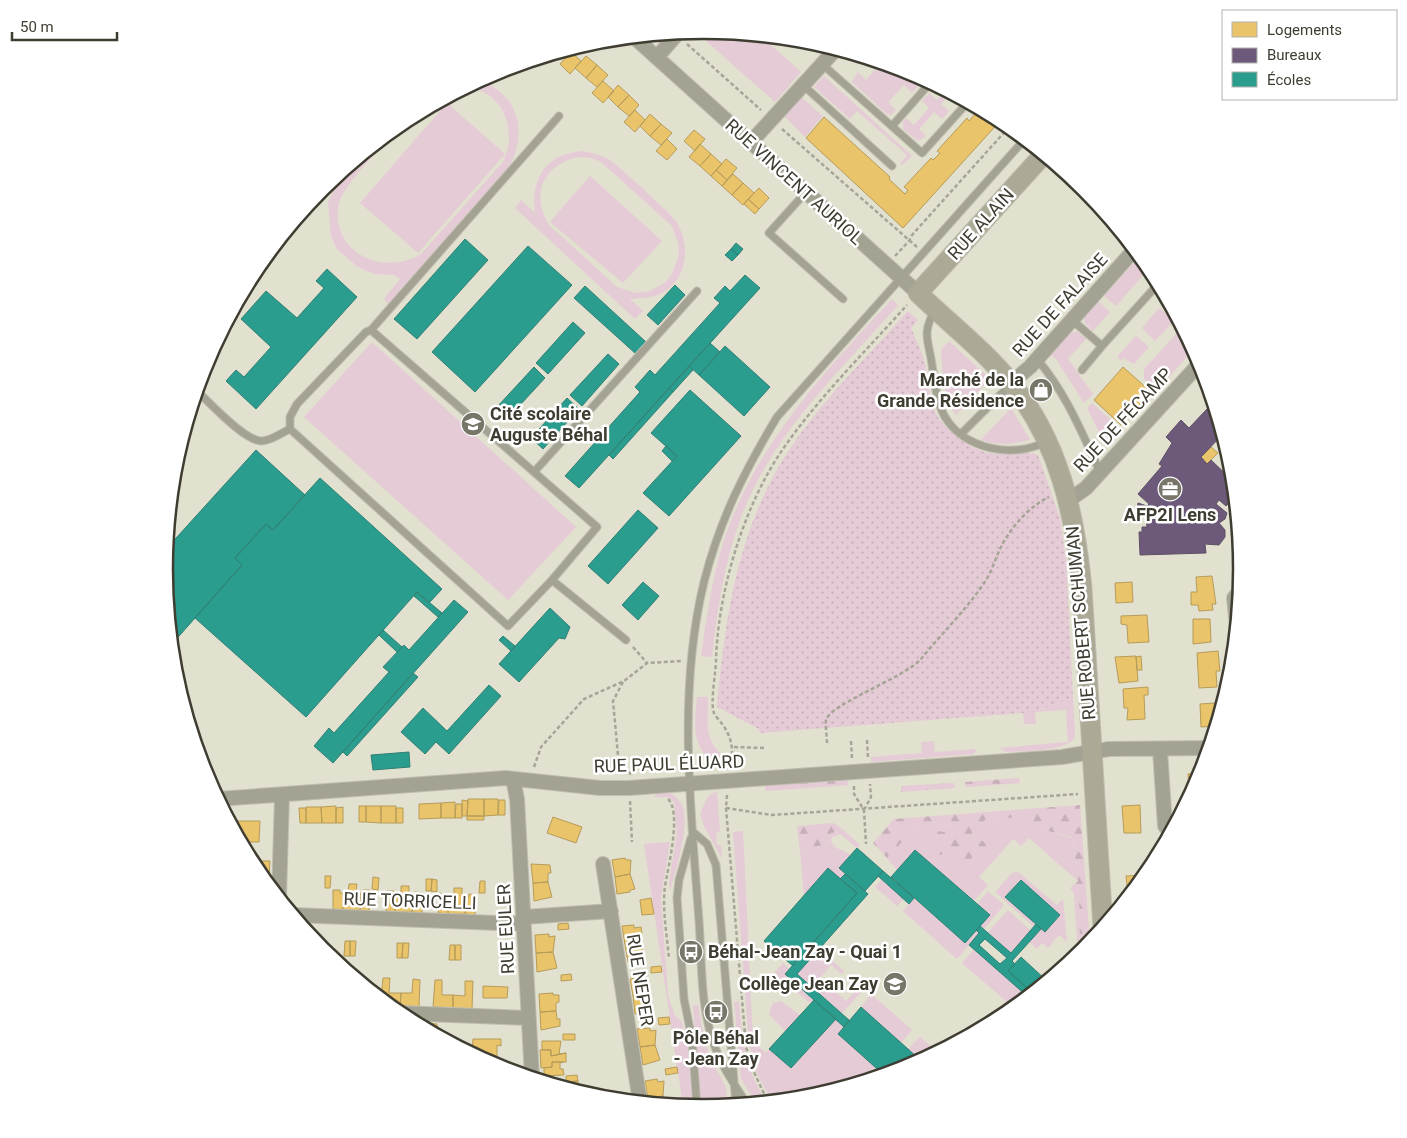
<svg xmlns="http://www.w3.org/2000/svg" width="1407" height="1138" font-family="Roboto,sans-serif">
  <style>
    .green { fill: #e5cbd6; fill-rule: evenodd }
    .forest { fill: url(#forest-firs) }
    .park { fill: url(#park-dots) }
    .homes { fill: #e9c46a; stroke: #b69c59 }
    .offices { fill: #6d597a; stroke: #5f5164 }
    .schools { fill: #2a9d8f; stroke: #308073; fill-rule: evenodd }
    .lines { fill: none; stroke-linecap: round; stroke-linejoin: round }
    .lane-casing { stroke: #c0beb1; stroke-width: 9 }
    .street-casing { stroke: #c0beb1; stroke-width: 16 }
    .secondary-casing { stroke: #c0beb1; stroke-width: 21 }
    .path { stroke: #a7a598; stroke-width: 2.5; stroke-dasharray: 4 2.5; stroke-linecap: butt }
    .lane { stroke: #a4a292; stroke-width: 7 }
    .street { stroke: #a4a292; stroke-width: 14 }
    .secondary { stroke: #aca996; stroke-width: 19 }
    .labels { text-anchor: middle; stroke-width: 5; stroke-linejoin: round; paint-order: stroke }
    .street-label { font-size: 18px; fill: #3f3d31; stroke: #fff }
    .poi-label { font-size: 18px; font-weight: bold; fill: #3f3d31; stroke: #fff; text-anchor: end }
    .rim { fill: none; stroke: #3f3d31; stroke-width: 2.5 }
  </style>
  <defs>
    <pattern id="forest-firs" width="22" height="20" patternUnits="userSpaceOnUse" patternTransform="scale(1.25)"><rect width="22" height="20" fill="#e5cbd6"/><path d="M5 1l3.5 6h-7zM16 11l3.5 6h-7z" fill="#c6afb8"/></pattern>
    <pattern id="park-dots" width="8" height="8" patternUnits="userSpaceOnUse" patternTransform="scale(1.25)"><rect width="8" height="8" fill="#e5cbd6"/><path d="M2 2h.1M6 6h.1" fill="none" stroke="#c6afb8" stroke-width="1.8" stroke-linecap="round"/></pattern>
  </defs>
  <rect width="100%" height="100%" fill="#e2e0cf"/>
  <!-- green -->
  <path class="green" d="M701 30 761 36 801 72 775 102 698 34Z
    M878 61 915 74 911 78 919 85 912 93 904 85 888 102 896 110 891 115 887 114 852 82 858 72 866 80 880 64Z
    M824 76 912 156 902 165 900 164 907 155 857 111 850 119 814 87Z
    M480 80C519 97 527 129 510 166L388 304 384 299 400 279 394 275 374 274 358 267 337 249 331 236 328 202 338 181 356 160 403 122C390 137 345 184 340 200 326 248 380 279 421 254L503 162C518 130 504 93 468 87Z
    M946 90 951 93 941 104 949 111 942 119 934 112 919 129 926 136 918 141 903 129V122L906 118 914 125 929 108 922 101 929 93 937 100Z
    M801 97 823 116 805 137 784 116Z
    M447 103 505 154 418 253 360 203Z
    M583 151C592 153 601 155 608 159 618 165 670 213 676 221 691 244 688 281 660 294 651 298 641 298 630 299L643 311 635 319 515 208 521 200 535 213C531 177 546 154 583 151ZM577 157 591 158 601 162 672 226 678 243 679 255 672 274 665 283 647 292 636 293 617 287 549 225C530 194 543 166 577 157Z
    M590 176 662 241 623 283 550 222Z
    M1140 256 1150 267 1116 306 1104 296Z
    M892 299 898 305C841 370 770 436 740 520 724 565 717 610 712 657L701 656C707 616 712 576 725 537 757 443 826 370 892 299Z
    M1098 301 1110 312 1093 331 1085 323 1084 317Z
    M1159 308 1169 316 1171 324 1155 341 1142 328Z
    M1180 330 1185 331 1194 349 1161 386 1158 383 1154 387 1144 379V369Z
    M1072 332H1078L1086 339 1068 359 1093 394 1084 403 1056 359 1050 354Z
    M1136 336 1149 347 1134 364 1123 358 1121 361 1117 357Z
    M949 341 990 379 956 415C942 397 943 372 941 350Z
    M372 342 576 527 508 600 304 417Z
    M1092 403 1122 430 1108 446 1105 444 1087 408Z
    M1011 408 1030 440C1013 444 998 446 981 440Z
    M697 697H708C708 725 703 739 725 758L718 768C691 745 694 730 697 697Z
    M1073 698 1075 736C1070 752 1022 751 1006 752L1000 748 1068 742 1066 710 1035 712 1036 724H1024L1023 713 1035 712Z
    M934 741 935 752 976 749 974 754 871 762V757L922 753 921 742Z
    M655 791 670 792C673 796 678 799 681 803 692 822 675 872 670 891L669 883 677 833 674 802 668 797H655Z
    M717 791 720 832 716 833 717 845H721L722 859 704 826 700 813 708 796Z
    M1028 817 1033 827 1072 838 1078 881 1029 838 1021 846 1013 839 979 877 988 885 974 901 915 850 897 870 887 858 901 842 894 833 899 826 965 824 963 835 944 849 975 840 972 831 985 819Z
    M842 829 860 845 857 848 840 834 832 837 831 841 835 847 851 855 839 868 845 874 840 879 828 868 804 895 800 851 826 844 830 834Z
    M743 831 753 1041 766 1053 769 1049 791 1068 836 1019 844 1027 838 1034 884 1075 839 1089 830 1088 829 1092 808 1098 772 1101 757 1074 749 1045 733 832Z
    M670 842 661 897 668 996 675 1016 681 1021 688 1042 693 1107 683 1106 644 844Z
    M1018 872 1057 905 1063 899 1067 942 1059 935 1048 948 1042 943 1037 949 1029 942 1041 929 1045 931 1060 915 1020 880 1005 897 1036 924 1034 927 995 892 1012 873Z
    M882 879 904 899 897 906 875 887Z
    M1076 883 1079 890 1080 954 1078 956 1074 893 1070 888Z
    M988 891 1004 905 984 929 980 926 990 915 977 904Z
    M914 898 965 943 976 930 979 933 957 959 903 911Z
    M1008 910 1031 931 1011 953 988 932Z
    M819 949 844 971 842 974 831 965 820 978 846 1001 857 989 846 979 849 975 865 988 842 1013 797 974Z
    M974 949 1028 997 1014 1008 962 963Z
    M783 963 790 969 785 975 814 1000 810 1003 774 973Z
    M871 994 912 1030 901 1043 861 1007Z
    M739 1001C743 1044 744 1064 766 1102L756 1103 741 1079 734 1002Z
    M781 1001 800 1015 785 1031 769 1014 773 1003Z
    M698 1005 705 1043 713 1063 726 1087 727 1106 701 1108 693 1005Z
    M920 1037 937 1052 921 1061 908 1049Z"/>
  <!-- forest -->
  <path class="forest" d="M1019 778 1020 783 966 787 965 782Z
    M847 779 848 785 766 791 765 786Z
    M954 783 955 788 901 792V786Z
    M1080 805 1090 944 1080 954 1079 890 1076 883 1078 881 1072 837 1032 827 1028 817 985 819 982 827 972 832 975 840 983 841 992 853 986 860 975 854 965 866 944 849 941 855 932 853V841L937 831 963 835 964 824 899 826 894 833 902 842 887 858 873 843 894 819Z
    M834 823 842 829 830 834 826 844 800 851 797 826Z"/>
  <!-- park -->
  <path class="park" d="M908 311 918 320 911 328C915 338 921 349 924 360 929 375 928 393 934 409 940 427 970 450 989 453 1004 456 1025 450 1038 455L1060 518 1066 560 1073 698 1035 712 760 733 759 729 717 707C726 610 739 519 798 437 830 392 871 353 908 311Z"/>
  <!-- homes -->
  <path class="homes" d="M571 52 581 61 570 74 560 64Z
    M586 56 597 65 586 78 575 68Z
    M597 65 608 75 597 87 586 78Z
    M603 81 614 91 603 103 592 93Z
    M618 85 629 95 618 107 608 97Z
    M629 95 639 105 629 116 618 107Z
    M977 107 1001 120 903 228 806 138 824 117 890 177 889 179 905 194 908 190 904 187 931 158 933 160 940 153 937 151 967 118 969 121 975 114 973 111Z
    M635 110 645 120 635 132 624 122Z
    M650 114 661 124 650 136 640 126Z
    M661 124 672 133 661 145 650 136Z
    M694 130 705 139 695 151 684 141Z
    M667 139 677 149 667 160 656 151Z
    M700 144 711 154 700 166 689 157Z
    M711 154 722 164 711 176 700 166Z
    M726 159 737 168 727 180 716 170Z
    M716 170 727 180 722 186 711 176Z
    M733 174 743 183 732 195 722 186Z
    M743 183 754 193 743 205 732 195Z
    M759 188 769 198 759 209 748 199Z
    M748 199 759 209 755 214 744 204Z
    M1123 367 1151 392 1121 425 1094 400Z
    M1211 447 1218 453 1207 464 1201 457Z
    M1212 576 1216 604H1212L1213 610 1199 611 1198 605H1191V592H1197L1196 577Z
    M1132 582 1133 602 1116 603 1115 583Z
    M1147 615 1149 642 1128 643 1127 625 1121 624V616Z
    M1193 619H1210L1211 642 1193 644Z
    M1218 651 1220 671H1216L1217 687 1199 688 1197 653Z
    M1136 656 1138 681 1119 683 1115 657Z
    M1141 656 1142 670H1137L1136 657Z
    M1148 687V695H1144L1145 719 1127 720 1128 708H1124L1123 689Z
    M1216 703V726L1201 727 1200 704Z
    M1202 773 1194 789H1189L1188 774Z
    M468 799H484V816H467Z
    M484 799H498V815L484 816Z
    M462 800 468 801 467 816H462Z
    M499 800H505V815H498Z
    M455 802V818H441V803Z
    M441 803V818L419 819V804Z
    M456 804H462V818H455Z
    M1140 805 1141 833H1124L1122 806Z
    M336 806V823H322L321 807Z
    M359 806H366V822H359Z
    M366 806H381V823L366 822Z
    M381 806H396V823H381Z
    M321 807 322 823H306V807Z
    M343 807V823H336V808Z
    M299 808H306V823H300Z
    M396 808H403V823H396Z
    M467 816H484V820H467Z
    M553 817 582 827 576 843 547 833Z
    M238 821H260L259 842H241L237 834Z
    M625 858 626 860H631L630 874 615 877 612 860Z
    M256 861H270L269 879H264L255 868 252 863H256Z
    M531 864 550 865 551 873H548V882L533 883Z
    M630 874 635 889 630 890V892L617 894 615 877Z
    M1147 875 1130 895H1128L1126 876Z
    M325 876H331L330 888H325Z
    M373 877 379 878 378 890 372 889Z
    M426 879H432L431 891H426Z
    M432 879 437 880V892L431 891Z
    M480 881H485V893H479Z
    M548 882 552 897 534 901 533 883Z
    M349 884H357L356 893H361L360 911 343 910V893H348Z
    M401 886H409V895H413L412 912H395L396 895H401Z
    M454 888H462V897L466 898 465 914H448V897H454Z
    M333 890H340V893H343V910L333 909Z
    M363 890H370L369 911H360L361 893Z
    M387 891H394L393 895H396L395 912 386 911Z
    M415 892 423 893 422 913 412 912 413 895H415Z
    M439 893 446 894V897H448V914L438 913Z
    M469 894 476 895 475 915 465 914 466 898H468Z
    M651 898 654 914 642 915 640 900Z
    M568 923 569 929 558 930V924Z
    M634 925V928L641 927 642 934H638L640 942 625 945 622 926Z
    M549 934V937L555 936 553 952 536 953 535 935Z
    M345 941H350V956H344Z
    M350 941H356L355 956H350Z
    M640 942 645 957 628 962 625 945Z
    M397 943H403L402 958H397Z
    M403 943H409L408 958H402Z
    M450 945H455V960H449Z
    M455 945H461V960H455Z
    M553 952 557 968 537 972 536 953Z
    M661 966 662 972 651 973V967Z
    M571 974 572 980 561 981V975Z
    M642 977 643 980 649 979 648 994 633 996 630 979Z
    M383 978H390L389 993H401L400 1006 390 1005 381 998Z
    M413 979 420 980 419 1007 400 1006 401 993H412Z
    M435 980H442V995H453V1008L433 1007Z
    M465 981H473L472 1009 453 1008V995L465 996Z
    M483 986 508 987 507 998H483Z
    M553 993V995H559V1002L556 1003V1011L540 1012 539 994Z
    M648 994 653 1010 635 1014 633 996Z
    M556 1011 557 1019H560V1026L541 1030 540 1012Z
    M669 1017 670 1024 659 1025 658 1018Z
    M426 1023 437 1024V1035L426 1029Z
    M650 1028V1031L656 1030 655 1045 640 1047 637 1029Z
    M563 1034H575V1040H563Z
    M473 1039H501V1046L497 1045V1066L472 1054Z
    M542 1041H561L559 1054 566 1053 551 1056V1050H542Z
    M655 1045 660 1060 643 1065 640 1047Z
    M540 1050H551V1056L566 1053V1062H552V1067L541 1068Z
    M552 1062H563L560 1063V1069H563L564 1075 544 1076V1068L552 1067Z
    M677 1067 678 1073 666 1075 665 1069Z
    M577 1075 578 1081 566 1082V1076Z
    M657 1079 658 1082 664 1081 663 1096 648 1099 645 1081Z
    M578 1081V1087L566 1088V1082Z
    M663 1096 664 1104 648 1103V1099Z"/>
  <!-- offices -->
  <path class="offices" d="M1207 409 1219 421 1223 434 1201 457 1207 464 1211 460 1234 482 1235 496 1226 506 1219 500 1216 504 1227 513 1225 519 1219 523 1225 530V537L1219 545 1205 544 1206 553 1140 555 1139 532H1142V527H1147L1146 520 1165 519 1153 508 1144 515 1136 517 1138 503 1147 506 1149 504 1138 494 1162 466 1159 464 1172 443 1166 437 1181 420 1189 428Z"/>
  <!-- schools -->
  <path class="schools" d="M465 239 488 260 417 339 394 319Z
    M736 243 743 249 738 255 731 249Z
    M528 246 572 285 475 392 432 352Z
    M731 249 738 255 732 261 725 255Z
    M327 269 357 297 256 409 226 381 236 370 244 377 271 347 241 319 266 291 297 318 324 288 316 281Z
    M745 275 760 288 579 488 565 476 640 392 635 387 650 370 655 375 720 303 714 298 725 286 730 291Z
    M675 285 685 295 658 325 647 315Z
    M585 286 646 342 636 354 574 298Z
    M573 322 585 333 548 374 536 363Z
    M710 343 720 352 699 375 689 366Z
    M725 346 770 387 744 416 699 375Z
    M608 354 619 364 582 406 570 395Z
    M689 366 693 370 673 392 669 388Z
    M534 367 545 378 508 418 497 407Z
    M669 388 673 392 613 459 609 455Z
    M690 390 741 436 669 516 643 493 677 456 651 433Z
    M567 398 579 409 543 449 531 438Z
    M666 446 677 456 672 461 662 451Z
    M256 450 305 495 273 530 266 524 235 558 242 565 172 644 165 569 167 548Z
    M320 478 442 589 429 603 417 592 306 717 195 618 242 565 235 558 266 524 273 530Z
    M638 510 658 528 608 584 588 566Z
    M643 582 659 596 638 620 622 605Z
    M417 592 442 613 438 617 414 596Z
    M454 600 468 612 333 763 314 746 329 728 334 733 389 672 383 667 402 647 404 645 409 650Z
    M550 608 570 627 565 639 559 638 519 682 499 664Z
    M383 630 402 647 397 652 379 635Z
    M503 636 515 646 511 651 499 640Z
    M413 673 418 677 347 756 343 752Z
    M489 685 501 696 449 754 436 742 425 754 401 732 423 708 447 731Z
    M409 752 410 767 373 770 371 755Z
    M857 848 883 871 865 891 839 868Z
    M915 850 990 915 965 943 891 877Z
    M828 868 857 893 793 966 764 941Z
    M883 871 914 898 909 904 878 876Z
    M845 874 868 894 797 974 849 1020 844 1027 785 974 857 893 840 879Z
    M1021 880 1060 915 1045 932 1005 897Z
    M1036 924 1041 929 1012 961 1015 964 1008 971 1033 993 1028 997 969 945 979 933 976 930 980 926 1011 953ZM985 939 1007 958 1000 964 979 945Z
    M1021 957 1047 981 1033 993 1008 971Z
    M814 1000 836 1019 791 1068 769 1049Z
    M861 1007 908 1049 921 1061 910 1067 884 1075 838 1034Z"/>
  <g class="lines">
    <!-- lane casing -->
    <g class="lane-casing">
      <path id="lane" d="M822 64 922 153 968 102
        M803 85 892 166
        M892 126 931 82
        M806 192 769 233 843 299
        M935 310C921 334 929 341 932 365 935 383 936 401 945 417 964 449 1013 459 1045 442
        M1072 320 1102 346 1159 283
        M371 330 559 116
        M1037 359C1066 393 1082 433 1100 472
        M1082 370 1102 346
        M197 391C210 403 244 440 261 441 271 441 281 433 290 429
        M961 434 1010 385
        M534 472 697 291
        M552 580 597 527 371 330 366 332 297 404 290 417V429L508 626 552 580 626 640
        M693 832 707 844 716 865 736 1105
        M691 838 679 880 677 898 684 999 692 1039 697 1107
        M747 1104C734 1084 720 1064 713 1041 700 1004 702 960 699 921 691 809 677 693 704 582 720 519 744 472 777 417L1025 139"/>
    </g>
    <!-- street casing -->
    <g class="street-casing">
      <path id="street" d="M634 37 918 293
        M657 57 679 32
        M751 142 836 49
        M1011 383 1030 367 1135 249
        M1069 500 1086 488 1201 362
        M1237 627 1234 598 1240 591
        M1160 750 1165 826 1171 832
        M513 779 517 799 532 1078
        M218 799 506 778 600 788H629L1062 757 1109 749 1210 748
        M603 864 640 1102
        M279 897 282 796
        M294 915 524 924
        M524 917 611 911
        M399 1013 528 1018"/>
    </g>
    <!-- secondary casing -->
    <g class="secondary-casing">
      <path id="secondary" d="M1044 154 918 293C949 323 984 350 1011 383 1059 442 1075 514 1082 588L1103 928"/>
    </g>
    <!-- path -->
    <path class="path" d="M687 44 761 110
      M782 129 917 247
      M895 256 909 241 912 235 1010 126
      M633 647 647 663
      M623 682 613 701 619 766 630 773V776
      M867 740 868 758
      M851 741 852 758
      M827 743C827 736 825 726 826 720 830 704 904 678 921 659 942 633 968 608 986 580 993 569 996 556 1002 545 1011 527 1031 505 1049 497
      M734 747 764 748
      M534 767 541 747 584 699 624 681 647 663 682 661
      M731 768C733 750 733 740 723 725 720 721 716 717 714 713 710 702 716 672 716 660 718 591 744 505 783 449 819 397 865 352 907 305
      M854 786V794L864 810 866 844
      M727 795 726 808 746 1047 752 1068 768 1102
      M668 799C682 812 668 868 665 886 662 909 667 935 669 959
      M630 801 632 842
      M726 808 772 815 1078 794
      M864 810 871 797 870 784"/>
    <!-- lane -->
    <use href="#lane" class="lane"/>
    <!-- street -->
    <use href="#street" class="street"/>
    <!-- secondary -->
    <use href="#secondary" class="secondary"/>
  </g>
  <!-- icons -->
  <defs>
    <g id="shop-disc" transform="scale(1.25)"><circle r="9.5" fill="#787668" stroke="#fff"/><path d="M-5-2.5h2.3a2.7 3.5 0 0 1 5.4 0H5L5.5 6h-11ZM-1.5-2.5h3a1.5 2.3 0 0 0-3 0Z" fill="#fff"/></g>
    <g id="school-disc" transform="scale(1.25)"><circle r="9.5" fill="#787668" stroke="#fff"/><path d="M0-5L7-2L0 1L-7-2ZM-4 1L0 2.5L4 1V4Q0 6-4 4Z" fill="#fff"/></g>
    <g id="office-disc" transform="scale(1.25)"><circle r="9.5" fill="#787668" stroke="#fff"/><path d="M-6-3h4V-5.5h4V-3h4V5H-6ZM-1-4.5V-3h2v-1.5ZM-6 0V1H6V0Z" fill="#fff"/></g>
    <g id="bus-disc" transform="scale(1.25)"><circle r="9.5" fill="#787668" stroke="#fff"/><path d="M-5-6H5V4H4V6H2V4H-2V6H-4V4H-5ZM-3.5-4V0h7V-4ZM-3.5 1.2v1.5H-2V1.2ZM2 1.2v1.5H3.5V1.2Z" fill="#fff"/></g>
  </defs>
  <g fill-rule="evenodd">
    <use href="#shop-disc" x="1041" y="390"/>
    <use href="#school-disc" x="473" y="424"/>
    <use href="#office-disc" x="1170" y="489"/>
    <use href="#bus-disc" x="691" y="952"/>
    <use href="#school-disc" x="895" y="984"/>
    <use href="#bus-disc" x="716" y="1012"/>
  </g>
  <g class="labels">
    <!-- street labels -->
    <g class="street-label">
      <text transform="translate(794 182) rotate(42)" y="6">RUE VINCENT AURIOL</text>
      <text transform="translate(981 224) rotate(-48)" y="6">RUE ALAIN</text>
      <text transform="translate(1060 305) rotate(-48)" y="6">RUE DE FALAISE</text>
      <text transform="translate(1123 420) rotate(-47)" y="6">RUE DE FÉCAMP</text>
      <text transform="translate(1081 623) rotate(-95)" y="6">RUE ROBERT SCHUMAN</text>
      <text transform="translate(669 764) rotate(-2)" y="6">RUE PAUL ÉLUARD</text>
      <text transform="translate(410 901) rotate(2)" y="6">RUE TORRICELLI</text>
      <text transform="translate(506 929) rotate(-93)" y="6">RUE EULER</text>
      <text transform="translate(640 980) rotate(81)" y="6">RUE NEPER</text>
    </g>
    <!-- poi labels -->
    <g class="poi-label">
      <text x="1024" y="386">Marché de la<tspan x="1024" dy="21">Grande Résidence</tspan></text>
      <text x="490" y="420" text-anchor="start">Cité scolaire<tspan x="490" dy="21">Auguste Béhal</tspan></text>
      <text x="1170" y="521" text-anchor="middle">AFP2I Lens</text>
      <text x="708" y="958" text-anchor="start">Béhal-Jean Zay - Quai 1</text>
      <text x="878" y="990">Collège Jean Zay</text>
      <text x="716" y="1044" text-anchor="middle">Pôle Béhal<tspan x="716" dy="21">- Jean Zay</tspan></text>
    </g>
  </g>
  <!-- crop -->
  <path d="M0 0H1407V1138H0ZM173 569a530 530 0 1 1 1060 0a530 530 0 1 1-1060 0Z" fill="#fff" fill-rule="evenodd"/>
  <path class="rim" d="M173 569a530 530 0 1 1 1060 0a530 530 0 1 1-1060 0Z"/>
  <!-- legend -->
  <rect x="1222" y="10" width="175" height="90" fill="#ffffff" stroke="#b2b1ad"/>
  <rect x="1232" y="22" width="25" height="15" fill="#e9c46a" stroke="#b2b1ad"/>
  <text x="1267" y="35" font-size="15" fill="#3f3d31">Logements</text>
  <rect x="1232" y="48" width="25" height="15" fill="#6d597a" stroke="#b2b1ad"/>
  <text x="1267" y="60" font-size="15" fill="#3f3d31">Bureaux</text>
  <rect x="1232" y="72" width="25" height="15" fill="#2a9d8f" stroke="#b2b1ad"/>
  <text x="1267" y="85" font-size="15" fill="#3f3d31">Écoles</text>
  <!-- scale -->
  <path d="M12 32v8h105v-8" fill="none" stroke="#3f3d31" stroke-width="2.5"/>
  <text x="20" y="32" font-size="15" fill="#3f3d31" stroke="#ffffff" stroke-width="4" paint-order="stroke">50 m</text>
</svg>
